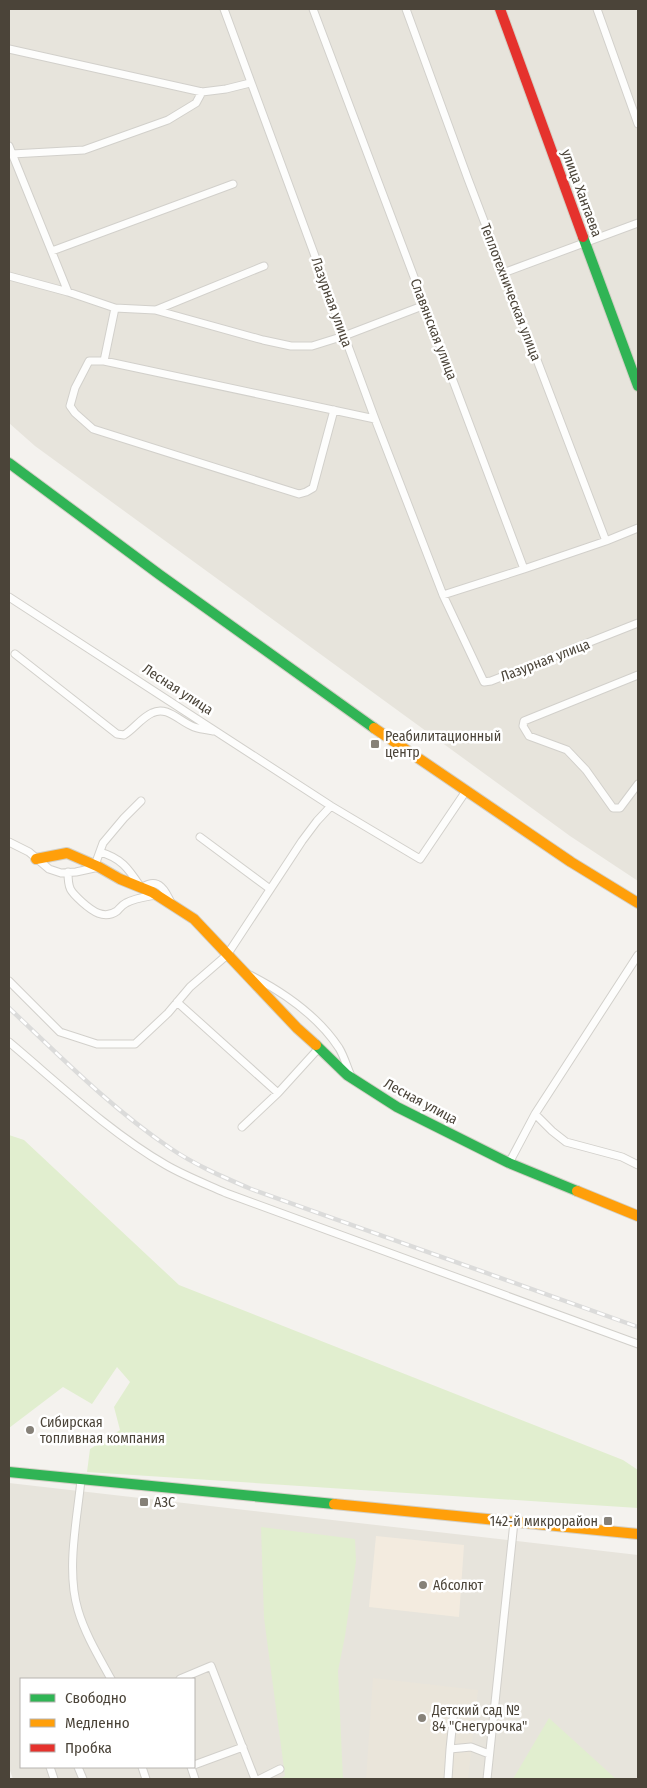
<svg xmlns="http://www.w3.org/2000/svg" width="647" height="1788" font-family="'Fira Sans Condensed',sans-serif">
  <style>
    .residential { fill: #e7e4dc; fill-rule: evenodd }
    .commercial { fill: #f3ebdf }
    .education { fill: #eae5da }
    .green { fill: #e1eecf }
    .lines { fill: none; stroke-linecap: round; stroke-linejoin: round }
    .street-casing { stroke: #d2d0cb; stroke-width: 9 }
    .fast-casing { stroke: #d3cfc5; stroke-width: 12 }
    .slow-casing { stroke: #d3cfc5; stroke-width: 12 }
    .jam-casing { stroke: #d3cfc5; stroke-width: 12 }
    .street { stroke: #fdfdfc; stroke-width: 7 }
    .fast { stroke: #30b455; stroke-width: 10 }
    .slow { stroke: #ff9f0a; stroke-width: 10 }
    .jam { stroke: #e5322d; stroke-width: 10 }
    .rail-casing { stroke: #dbdbda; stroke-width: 4.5 }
    .rail { stroke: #fff; stroke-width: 2.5; stroke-dasharray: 8; stroke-linecap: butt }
    .poi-dot { fill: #868178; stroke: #fff; stroke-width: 2 }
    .labels { text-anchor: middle; stroke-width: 5; stroke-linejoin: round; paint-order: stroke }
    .street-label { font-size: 14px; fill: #4b4439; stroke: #fff }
    .poi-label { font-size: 14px; fill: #4b4439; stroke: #fff; text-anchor: start }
  </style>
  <rect width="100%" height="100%" fill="#f4f2ee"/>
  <!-- residential -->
  <path class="residential" d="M9 9H638V881L570 836 35 446 9 423Z
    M9 1483 638 1555V1779H13L9 1768ZM21 1679H194V1767H21Z"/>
  <!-- commercial -->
  <path class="commercial" d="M376 1536 464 1545 459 1617 369 1607Z"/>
  <!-- education -->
  <path class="education" d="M373 1678 478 1690 468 1779H366Z"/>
  <!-- green -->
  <path class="green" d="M9 1135 24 1140 179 1285 623 1460 638 1470V1508L87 1472 90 1449 120 1430 114 1407 130 1382 117 1367 92 1404 63 1387 9 1428Z
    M261 1527 355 1539 356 1561 345 1636 338 1671 343 1779H280L285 1776 264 1618Z
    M549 1718 616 1779H513Z"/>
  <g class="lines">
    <!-- street casing -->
    <g class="street-casing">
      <path id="street" d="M224 9 375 419 443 595 524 569
        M313 9 524 569 606 541
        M406 9 468 179 606 541 638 528
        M597 9 638 124
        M9 49 202 92 226 89 250 83
        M9 146 68 292
        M12 154 84 150 168 120 196 103 202 92
        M52 251 233 184
        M503 273 638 223
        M9 276 68 292 115 308 155 310 263 340 291 346H312L344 336 425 305
        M156 310 264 266
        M104 361 115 308
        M334 410 313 488 306 492 299 494 93 429 75 413 70 406 75 388 89 361H104L375 419
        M443 595 484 682 491 681 638 623
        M9 597 331 806 420 859 466 791
        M15 654 117 734 124 735C134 729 141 718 152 713 167 705 180 722 194 727 200 729 207 730 213 731
        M638 675 524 721 523 726 529 736 567 750 586 770 613 808H620L638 784
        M200 837 270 889
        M9 842 29 852 49 869 61 873 76 872 99 867
        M100 852C121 858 128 868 140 886
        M95 865 103 843 124 818 141 801
        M68 872C68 889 70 891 82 902 92 911 104 920 117 911 120 908 122 905 126 903 135 898 145 897 156 895
        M143 887C159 877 166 891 172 905
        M250 975C283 992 318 1016 339 1048 344 1056 347 1067 351 1076
        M9 981 60 1032 97 1044H135L168 1013 190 987 227 955 302 841 317 821 331 806
        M177 1002 278 1093
        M9 1042C59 1084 109 1132 166 1165 185 1176 206 1184 226 1193L638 1344
        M535 1114 552 1131 566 1142 622 1157 638 1165
        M242 1127 278 1093 318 1049
        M509 1163 535 1114 638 955
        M81 1480C77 1520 66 1570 78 1610 85 1634 99 1657 111 1679
        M180 1679 211 1666 255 1779
        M450 1749 454 1710
        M194 1765 243 1747
        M50 1767 54 1779
        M78 1767 83 1779
        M142 1767 146 1779
        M191 1767 195 1779
        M260 1779 280 1769
        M448 1779 450 1749 471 1747 489 1754
        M487 1779 514 1522"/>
    </g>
    <!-- fast casing -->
    <g class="fast-casing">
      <path id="fast" d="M583 237 638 386
        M9 463 160 575 374 728
        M316 1045 347 1075 397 1107 509 1163 577 1191
        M9 1472 334 1504"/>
    </g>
    <!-- slow casing -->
    <g class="slow-casing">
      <path id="slow" d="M374 728 571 862 638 903
        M36 859 67 853 99 867 120 879 152 892 194 919 297 1028 316 1045
        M577 1191 638 1216
        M334 1504 638 1534"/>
    </g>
    <!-- jam casing -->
    <g class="jam-casing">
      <path id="jam" d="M500 9 583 237"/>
    </g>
    <!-- street -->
    <use href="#street" class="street"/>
    <!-- fast -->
    <use href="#fast" class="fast"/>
    <!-- slow -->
    <use href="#slow" class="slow"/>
    <!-- jam -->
    <use href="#jam" class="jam"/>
    <!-- rail casing -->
    <g class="rail-casing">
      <path id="rail" d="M9 1008C61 1057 111 1108 170 1148 195 1165 223 1177 251 1189L638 1327"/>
    </g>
    <!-- rail -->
    <use href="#rail" class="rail"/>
  </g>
  <!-- markers -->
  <g class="poi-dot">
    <rect x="370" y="739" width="10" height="10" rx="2.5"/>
    <circle cx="30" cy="1430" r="5"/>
    <rect x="139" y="1497" width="10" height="10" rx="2.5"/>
    <rect x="603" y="1516" width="10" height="10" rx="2.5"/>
    <circle cx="423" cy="1585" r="5"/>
    <circle cx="422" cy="1718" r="5"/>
  </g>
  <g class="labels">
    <!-- street labels -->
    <g class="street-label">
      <text transform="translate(582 193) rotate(70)" y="5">улица Хантаева</text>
      <text transform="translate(511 292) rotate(69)" y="5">Теплотехническая улица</text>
      <text transform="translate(332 302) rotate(70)" y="5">Лазурная улица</text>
      <text transform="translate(434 329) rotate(69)" y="5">Славянская улица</text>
      <text transform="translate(545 660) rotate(-21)" y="5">Лазурная улица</text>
      <text transform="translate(178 689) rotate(33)" y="5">Лесная улица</text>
      <text transform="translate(421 1101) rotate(28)" y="5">Лесная улица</text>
    </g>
    <!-- poi labels -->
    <g class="poi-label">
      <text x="385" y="741">Реабилитационный<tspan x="385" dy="16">центр</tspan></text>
      <text x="40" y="1427">Сибирская<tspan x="40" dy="16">топливная компания</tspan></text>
      <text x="154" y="1507">АЗС</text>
      <text x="598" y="1526" text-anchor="end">142-й микрорайон</text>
      <text x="433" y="1590">Абсолют</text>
      <text x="432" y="1715">Детский сад №<tspan x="432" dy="16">84 "Снегурочка"</tspan></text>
    </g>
  </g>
  <!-- border -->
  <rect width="647" height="1788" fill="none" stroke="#4b4439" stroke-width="20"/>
  <!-- legend -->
  <rect x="20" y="1678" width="175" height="90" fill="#ffffff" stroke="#b7b4b0"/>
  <rect x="30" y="1694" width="25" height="8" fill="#30b455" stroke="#b7b4b0"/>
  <text x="65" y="1703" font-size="15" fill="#4b4439">Свободно</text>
  <rect x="30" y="1719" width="25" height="8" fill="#ff9f0a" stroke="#b7b4b0"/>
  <text x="65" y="1728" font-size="15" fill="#4b4439">Медленно</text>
  <rect x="30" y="1744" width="25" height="8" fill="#e5322d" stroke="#b7b4b0"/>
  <text x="65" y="1753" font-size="15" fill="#4b4439">Пробка</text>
</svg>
